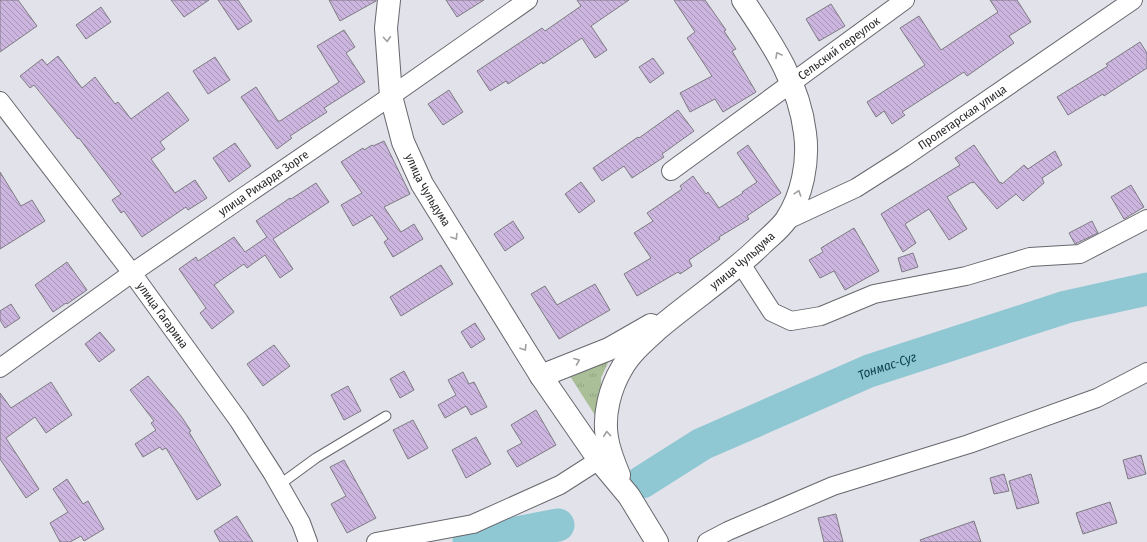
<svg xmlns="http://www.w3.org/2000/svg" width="1147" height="542" font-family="'Fira Sans Condensed',sans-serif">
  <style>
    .grass { fill: url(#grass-tufts) }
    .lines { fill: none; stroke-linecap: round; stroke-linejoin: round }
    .river { stroke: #8fc7d3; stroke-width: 33 }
    .building { fill: url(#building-back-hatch); stroke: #7e7b82 }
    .service-casing { stroke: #67676e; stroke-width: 11 }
    .minor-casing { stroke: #67676e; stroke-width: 20 }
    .secondary-casing { stroke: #67676e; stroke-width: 24 }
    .service { stroke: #fff; stroke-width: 9 }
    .minor { stroke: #fff; stroke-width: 18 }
    .secondary { stroke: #fff; stroke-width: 22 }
    .oneway { stroke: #a0a0a1 }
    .labels { text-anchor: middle; stroke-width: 4; stroke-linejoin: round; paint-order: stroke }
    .street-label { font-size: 12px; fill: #2b2b2e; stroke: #efeff7 }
    .water-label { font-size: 13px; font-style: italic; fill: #0f424b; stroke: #efeff7 }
  </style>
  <defs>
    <pattern id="grass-tufts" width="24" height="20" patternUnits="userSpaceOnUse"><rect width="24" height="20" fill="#aabf98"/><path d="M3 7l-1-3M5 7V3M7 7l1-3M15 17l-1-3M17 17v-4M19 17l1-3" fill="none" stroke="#92a483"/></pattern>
    <pattern id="building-back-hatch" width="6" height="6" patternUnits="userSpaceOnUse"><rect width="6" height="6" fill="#ccb6df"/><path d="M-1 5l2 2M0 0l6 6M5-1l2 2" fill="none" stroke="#a694b5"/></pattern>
  </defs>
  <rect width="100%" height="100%" fill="#e2e2ea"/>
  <!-- grass -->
  <path class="grass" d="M618 341 601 378 602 426 566 370Z"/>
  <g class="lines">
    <!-- river -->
    <g class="river">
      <path id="s1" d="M642 482 702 444 869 371 1066 307 1147 289"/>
      <path d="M469 542 558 525"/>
    </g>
  </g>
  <!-- building -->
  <path class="building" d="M0 0H18L37 26 0 52Z
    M171 0H209L184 17Z
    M218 0H238L252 21 238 30Z
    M329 0H376V1L340 21Z
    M446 0H484L457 17Z
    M577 0H629L591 26 607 50 595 58 582 38 543 64 542 62 508 84 506 81 490 91 477 71 542 28 545 31 581 6Z
    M674 0H705L726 30 724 31 736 49 732 51 756 92 723 112 715 99 690 112 680 93 712 76 687 38 695 32Z
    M990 0H1017L1031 22 1009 36 1014 43 967 76 964 72 902 112 905 115 892 124 884 111 876 117 867 102 925 65 900 28 919 16 941 50 998 12Z
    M831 4 845 26 819 41 806 19Z
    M101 7 111 22 86 39 76 25Z
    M344 30 355 47 346 53 365 82 324 108 327 112 290 136 292 138 277 149 241 97 256 87 278 121H280L339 82 317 46Z
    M1140 42 1147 53V68L1104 96 1103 94 1068 115 1057 97 1108 66 1106 64Z
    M58 56 82 88 95 77 115 104 118 102 131 119 168 92 189 120 160 142 165 149 151 159 175 193 195 180 207 198 188 210 186 207 142 237 124 211 121 213 112 200 121 194 79 138 78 139 34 85 30 88 20 76 42 59 47 65Z
    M215 57 230 80 208 94 193 71Z
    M653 58 664 73 650 83 639 67Z
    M449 90 463 112 443 125 428 104Z
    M678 110 694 131 662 154 664 157 632 178 624 166 602 181 593 168 638 137 639 138Z
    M384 141 410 194 384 207 401 232 414 224 423 239 393 257 384 242 388 239 372 215 353 226 341 205 362 193 341 162 363 148 364 150 372 145 373 146Z
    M235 143 251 166 229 182 213 158Z
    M748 145 781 193 747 216 749 219 719 237 720 239 689 260 692 266 680 274 678 272 637 296 624 274 651 258 634 233 653 221 647 213 682 189 680 186 693 176 706 194 708 192 719 208 743 193 742 192 757 182 737 153Z
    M974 145 1000 183 1001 182 1002 184 1024 165 1028 169 1055 151 1062 165 1042 178 1044 183 1023 201 1016 194 997 209 974 182 972 183V182L947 197 967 229 949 240 929 209 905 224 916 243 903 252 881 214 960 165 955 158Z
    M0 172 21 206 32 200 45 221 0 249Z
    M581 182 595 201 579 213 565 194Z
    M316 183 329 202 273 239 293 269 280 278 265 255 247 268 244 264 214 285 234 312 212 329 200 313 206 308 179 269 196 257 198 261 234 237 245 252 267 237 256 221 290 198 291 199Z
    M1131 185 1144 207 1124 219 1111 197Z
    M513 221 524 238 505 251 494 234Z
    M1092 221 1098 233 1075 244 1069 233Z
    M854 228 879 271 845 290 834 271 820 278 809 260 823 252 821 248Z
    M913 253 918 267 902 272 898 258Z
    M67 262 87 290 67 304 66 303 53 312 35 285Z
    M441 265 453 284 401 316 390 297Z
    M595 284 610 310 559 339 531 294 545 286 557 305Z
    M11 304 20 318 5 328 0 320V311Z
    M475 323 485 339 471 348 461 332Z
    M100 332 115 350 99 362 85 344Z
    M274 345 290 366 263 386 247 364Z
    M404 371 414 390 400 398 390 379Z
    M463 372 469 384 474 382 487 407 471 415 466 406 445 418 438 405 456 395 448 380Z
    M148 376 181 416 191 431 189 432 221 485 197 500 166 448 162 450 160 447 143 457 135 444 156 430 151 423 154 421 130 390Z
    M51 382 72 415 46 433 35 417 6 438 39 489 26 498 0 459V393L11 408Z
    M348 386 361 411 344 420 331 395Z
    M536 410 556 445 517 467 507 451 522 443 511 425Z
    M413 420 428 448 408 459 393 430Z
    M476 437 491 464 466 478 452 450Z
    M1141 455 1146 474 1128 479 1123 460Z
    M344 460 376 518 347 533 331 504 346 496 330 467Z
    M1004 474 1009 491 994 494 990 478Z
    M1031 474 1039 503 1017 509 1009 481Z
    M67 479 83 504 88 501 104 529 84 541 81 536 70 542H60L50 523 68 512 53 489Z
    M1110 502 1117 523 1083 534 1076 513Z
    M836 514 843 542H824L818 518Z
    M237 516 253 542H220L214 531Z
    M974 521 981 542H921L920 540Z"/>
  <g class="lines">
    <!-- service casing -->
    <g class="service-casing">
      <path id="service" d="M279 485 316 458 386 416"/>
    </g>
    <!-- minor casing -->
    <g class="minor-casing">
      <g id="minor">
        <path id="s2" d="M0 101 132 273 239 421 273 474 301 523 308 542"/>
        <path id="s3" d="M671 171 905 0"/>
        <path id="s4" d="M785 221 856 188 903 158 1133 0"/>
        <path d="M741 264 772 312 791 321 821 316 874 294 966 276 1030 257 1080 254 1147 219"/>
        <path id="s5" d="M0 368 132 273 391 96 528 0"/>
        <path d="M376 542 473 524 560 485 599 460"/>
        <path d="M707 542 728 531 833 486 969 444 1097 398 1147 372"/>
      </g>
    </g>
    <!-- secondary casing -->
    <g class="secondary-casing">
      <g id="secondary">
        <path id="s6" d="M389 0 386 28 391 96 403 142 422 184 541 376 599 460 629 496 657 542"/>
        <path d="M541 376 609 349 651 325"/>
        <path id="s7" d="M619 475C614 463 609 451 607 438 603 415 610 388 622 368 631 352 646 340 659 328 692 300 729 276 760 246 768 238 779 230 786 220 802 196 809 162 805 133 799 82 771 42 743 0"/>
      </g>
    </g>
    <!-- service -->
    <use href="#service" class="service"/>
    <!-- minor -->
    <use href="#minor" class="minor"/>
    <!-- secondary -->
    <use href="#secondary" class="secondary"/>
  </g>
  <!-- one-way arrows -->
  <defs><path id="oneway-chevron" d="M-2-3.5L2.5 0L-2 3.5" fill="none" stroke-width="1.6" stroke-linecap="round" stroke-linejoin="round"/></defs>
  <g class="oneway">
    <use href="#oneway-chevron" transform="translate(387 39) rotate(86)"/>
    <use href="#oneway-chevron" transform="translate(778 55) rotate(-119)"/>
    <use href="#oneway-chevron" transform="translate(798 193) rotate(-72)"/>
    <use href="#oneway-chevron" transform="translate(455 237) rotate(58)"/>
    <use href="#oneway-chevron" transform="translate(524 348) rotate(58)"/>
    <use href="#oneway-chevron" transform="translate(577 361) rotate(-22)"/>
    <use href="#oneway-chevron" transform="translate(607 434) rotate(-95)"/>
  </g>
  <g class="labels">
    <!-- street labels -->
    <g class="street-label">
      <text dy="4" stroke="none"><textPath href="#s3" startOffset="208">Сельский переулок</textPath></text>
      <text dy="4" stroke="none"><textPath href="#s4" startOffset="206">Пролетарская улица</textPath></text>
      <text dy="4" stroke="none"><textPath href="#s5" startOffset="322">улица Рихарда Зорге</textPath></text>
      <text dy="4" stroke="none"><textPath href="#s6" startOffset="198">улица Чульдума</textPath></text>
      <text dy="4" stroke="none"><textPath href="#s7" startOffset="274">улица Чульдума</textPath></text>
      <text dy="4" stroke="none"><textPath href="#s2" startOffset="269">улица Гагарина</textPath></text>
    </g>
    <!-- water labels -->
    <g class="water-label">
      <text dy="5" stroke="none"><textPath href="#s1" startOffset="272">Тонмас-Суг</textPath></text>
    </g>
  </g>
</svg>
